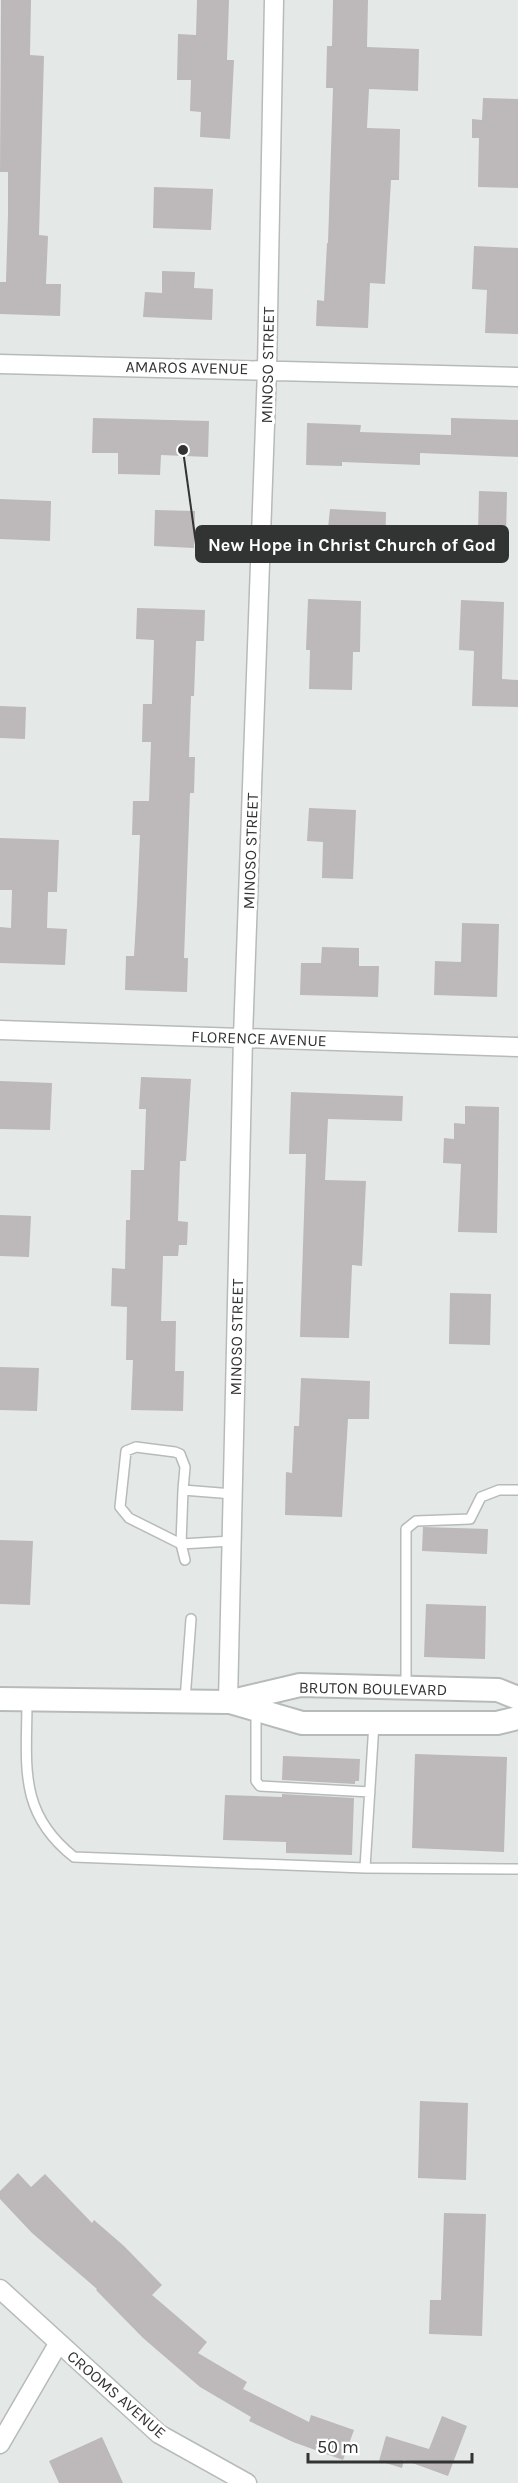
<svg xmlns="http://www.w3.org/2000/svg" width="518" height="2483" font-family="Karla,sans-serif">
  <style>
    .building { fill: #bdb8ba }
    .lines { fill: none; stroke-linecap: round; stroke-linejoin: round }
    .service-casing { stroke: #b6bbba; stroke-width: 12 }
    .minor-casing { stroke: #b6bbba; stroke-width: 21 }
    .tertiary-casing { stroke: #b6bbba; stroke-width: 26 }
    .service { stroke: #fff; stroke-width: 9 }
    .minor { stroke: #fff; stroke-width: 18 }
    .tertiary { stroke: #fff; stroke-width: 22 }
    .labels { text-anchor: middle; stroke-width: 6; stroke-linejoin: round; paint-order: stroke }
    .street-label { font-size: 16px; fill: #323433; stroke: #fff }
    .leader { fill: none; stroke: #323433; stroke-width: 2 }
    .callout-dot { fill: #323433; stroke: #fff; stroke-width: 2 }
    .callout { fill: #323433; stroke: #323433; stroke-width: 2 }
    .callout-label { font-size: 18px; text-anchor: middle; font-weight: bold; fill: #fff }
  </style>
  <rect width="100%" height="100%" fill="#e4e9e8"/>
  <!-- building -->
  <path class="building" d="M1 0H31L30 55 44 56 39 235 48 236 46 284H61L60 316 0 314V282H6L8 214V172H0Z
    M197 0H229L227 60H234L230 139 200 137 201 112 190 111 191 80H177L178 34 196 35Z
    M333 0H368L367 47 419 49 418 91 369 89 367 128 400 129 399 180H391L385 284 370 283 368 328 316 326 317 300 324 301 327 243H328L333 88H326L327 46H332Z
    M483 98 518 99V188L478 187 479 138H472V119L482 120Z
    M154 187 213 189 211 230 153 228Z
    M474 246 518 248V334L485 333 487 290 472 289Z
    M162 271 195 272 194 288 213 289 212 320 143 317 145 292 162 293Z
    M93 418 209 421 208 457 161 455 160 475 118 474V453H92Z
    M451 418 518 420V457L420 453V465L342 462V466L306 465 307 423 361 425 360 432 451 435Z
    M479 491 507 492 506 536 478 535Z
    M0 499 51 501 50 541 0 539Z
    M330 509 386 512 385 551 317 549 318 528H328Z
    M155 510 195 511 194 548 154 546Z
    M308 599 361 601 360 652H353L352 690 309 689 310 650H306Z
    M461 600 504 602 502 679 518 680V707L472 706 474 651 459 650Z
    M137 608 205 610 204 641H196L194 696H191L189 757H195L194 793H190L184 958H188L187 992 125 990 126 956H134L137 904 140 835H132L133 801H149L151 742H142L143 704H152L154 640 136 639Z
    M0 706 26 707 25 739 0 738Z
    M309 808 356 810 353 879 322 878 323 842 307 841Z
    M0 838 59 840 57 892H48L47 928 67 929 65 965 0 963V927L11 928 12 890H0Z
    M462 923 499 924 497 997 434 995 435 961 461 962Z
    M322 947 359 948V966H379L378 997 300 995 301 963H321Z
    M141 1077 191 1079 186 1161H180L178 1221 188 1222 187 1245H179L178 1256H163L161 1321H176L175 1371H184L183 1411 131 1410 133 1360H126L127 1307 111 1306 112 1268 125 1269 126 1220H130L131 1170H144L146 1109H139Z
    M0 1081 52 1083 50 1130 0 1129Z
    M291 1092 403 1096 402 1121 328 1119 325 1180 366 1181 362 1266 352 1265 349 1338 300 1337 306 1154H289Z
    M465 1106 499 1107 497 1233 458 1232 461 1164 443 1163 444 1138 454 1139V1123L465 1124Z
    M0 1215 31 1216 29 1257 0 1256Z
    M450 1293 491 1294 490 1345 449 1344Z
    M0 1367 39 1368 37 1411 0 1410Z
    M301 1378 370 1381 369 1419H348L342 1517 285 1515 286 1472 292 1473 294 1426H299Z
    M423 1527 488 1529 487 1554 422 1551Z
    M0 1540 33 1541 30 1605 0 1604Z
    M426 1604 486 1606 485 1659 424 1657Z
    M415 1754 507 1757 504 1852 412 1848Z
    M283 1756 360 1759 359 1781H355V1784L282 1780Z
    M282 1794 354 1798 352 1855 286 1853V1842L223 1840 225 1795 282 1797Z
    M420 2101 468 2103 466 2180 418 2178Z
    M18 2173 31 2187 45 2174 92 2223 94 2220 124 2246 162 2285 152 2295 207 2342 198 2353 247 2382 243 2389 309 2422 311 2415 354 2430 343 2460 293 2442 249 2421 251 2417 200 2387 143 2338 96 2290 97 2289 32 2233 0 2199V2191Z
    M444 2213 486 2214 482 2336 429 2334 430 2300H441Z
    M442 2416 467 2426 448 2476 404 2460 402 2468 379 2461 386 2436 429 2449Z
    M102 2437 123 2483H59L49 2461Z"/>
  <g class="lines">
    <!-- service casing -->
    <g class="service-casing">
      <path id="service" d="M183 1490 185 1467 180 1454 175 1452 136 1447 126 1451 120 1507 129 1518 181 1544 185 1560
        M232 1541 181 1544 183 1490 233 1494
        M406 1688V1529L416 1521 470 1519 481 1497 499 1490H518
        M27 1699C27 1765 17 1812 74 1857L365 1868
        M185 1700 191 1619
        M256 1710V1781L260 1786 370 1792
        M374 1723 365 1868 518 1869"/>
    </g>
    <!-- minor casing -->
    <g class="minor-casing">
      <path id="minor" d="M0 364 518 377
        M0 1030 518 1047
        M228 1702 243 1037 267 369 274 0
        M0 2289 159 2434 247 2483
        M0 2444 58 2344"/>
    </g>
    <!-- tertiary casing -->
    <g class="tertiary-casing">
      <path id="tertiary" d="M0 1699 228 1702 300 1685 498 1690 518 1698
        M230 1702 302 1723H497L518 1718"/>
    </g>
    <!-- service -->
    <use href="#service" class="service"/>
    <!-- minor -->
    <use href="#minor" class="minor"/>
    <!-- tertiary -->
    <use href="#tertiary" class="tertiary"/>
  </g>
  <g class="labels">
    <!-- street labels -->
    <g class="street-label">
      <text transform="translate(267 365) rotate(-89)" y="6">MINOSO STREET</text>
      <text transform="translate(187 367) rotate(1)" y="6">AMAROS AVENUE</text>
      <text transform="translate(250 851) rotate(-88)" y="6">MINOSO STREET</text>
      <text transform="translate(259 1038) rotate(2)" y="6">FLORENCE AVENUE</text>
      <text transform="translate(236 1337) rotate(-89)" y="6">MINOSO STREET</text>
      <text transform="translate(373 1688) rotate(1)" y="6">BRUTON BOULEVARD</text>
      <text transform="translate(117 2394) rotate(41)" y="6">CROOMS AVENUE</text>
    </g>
  </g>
  <!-- callouts -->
  <path class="leader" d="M183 450L196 544"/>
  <circle class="callout-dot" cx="183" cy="450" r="6"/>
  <rect class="callout" x="196" y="526" width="312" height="36" rx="6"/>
  <g class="callout-label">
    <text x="352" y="551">New Hope in Christ Church of God</text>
  </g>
  <!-- scale -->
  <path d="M308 2453v9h164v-9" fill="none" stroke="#323433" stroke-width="3"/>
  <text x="317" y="2453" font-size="18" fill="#323433" stroke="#ffffff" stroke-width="4.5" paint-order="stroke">50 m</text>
</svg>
